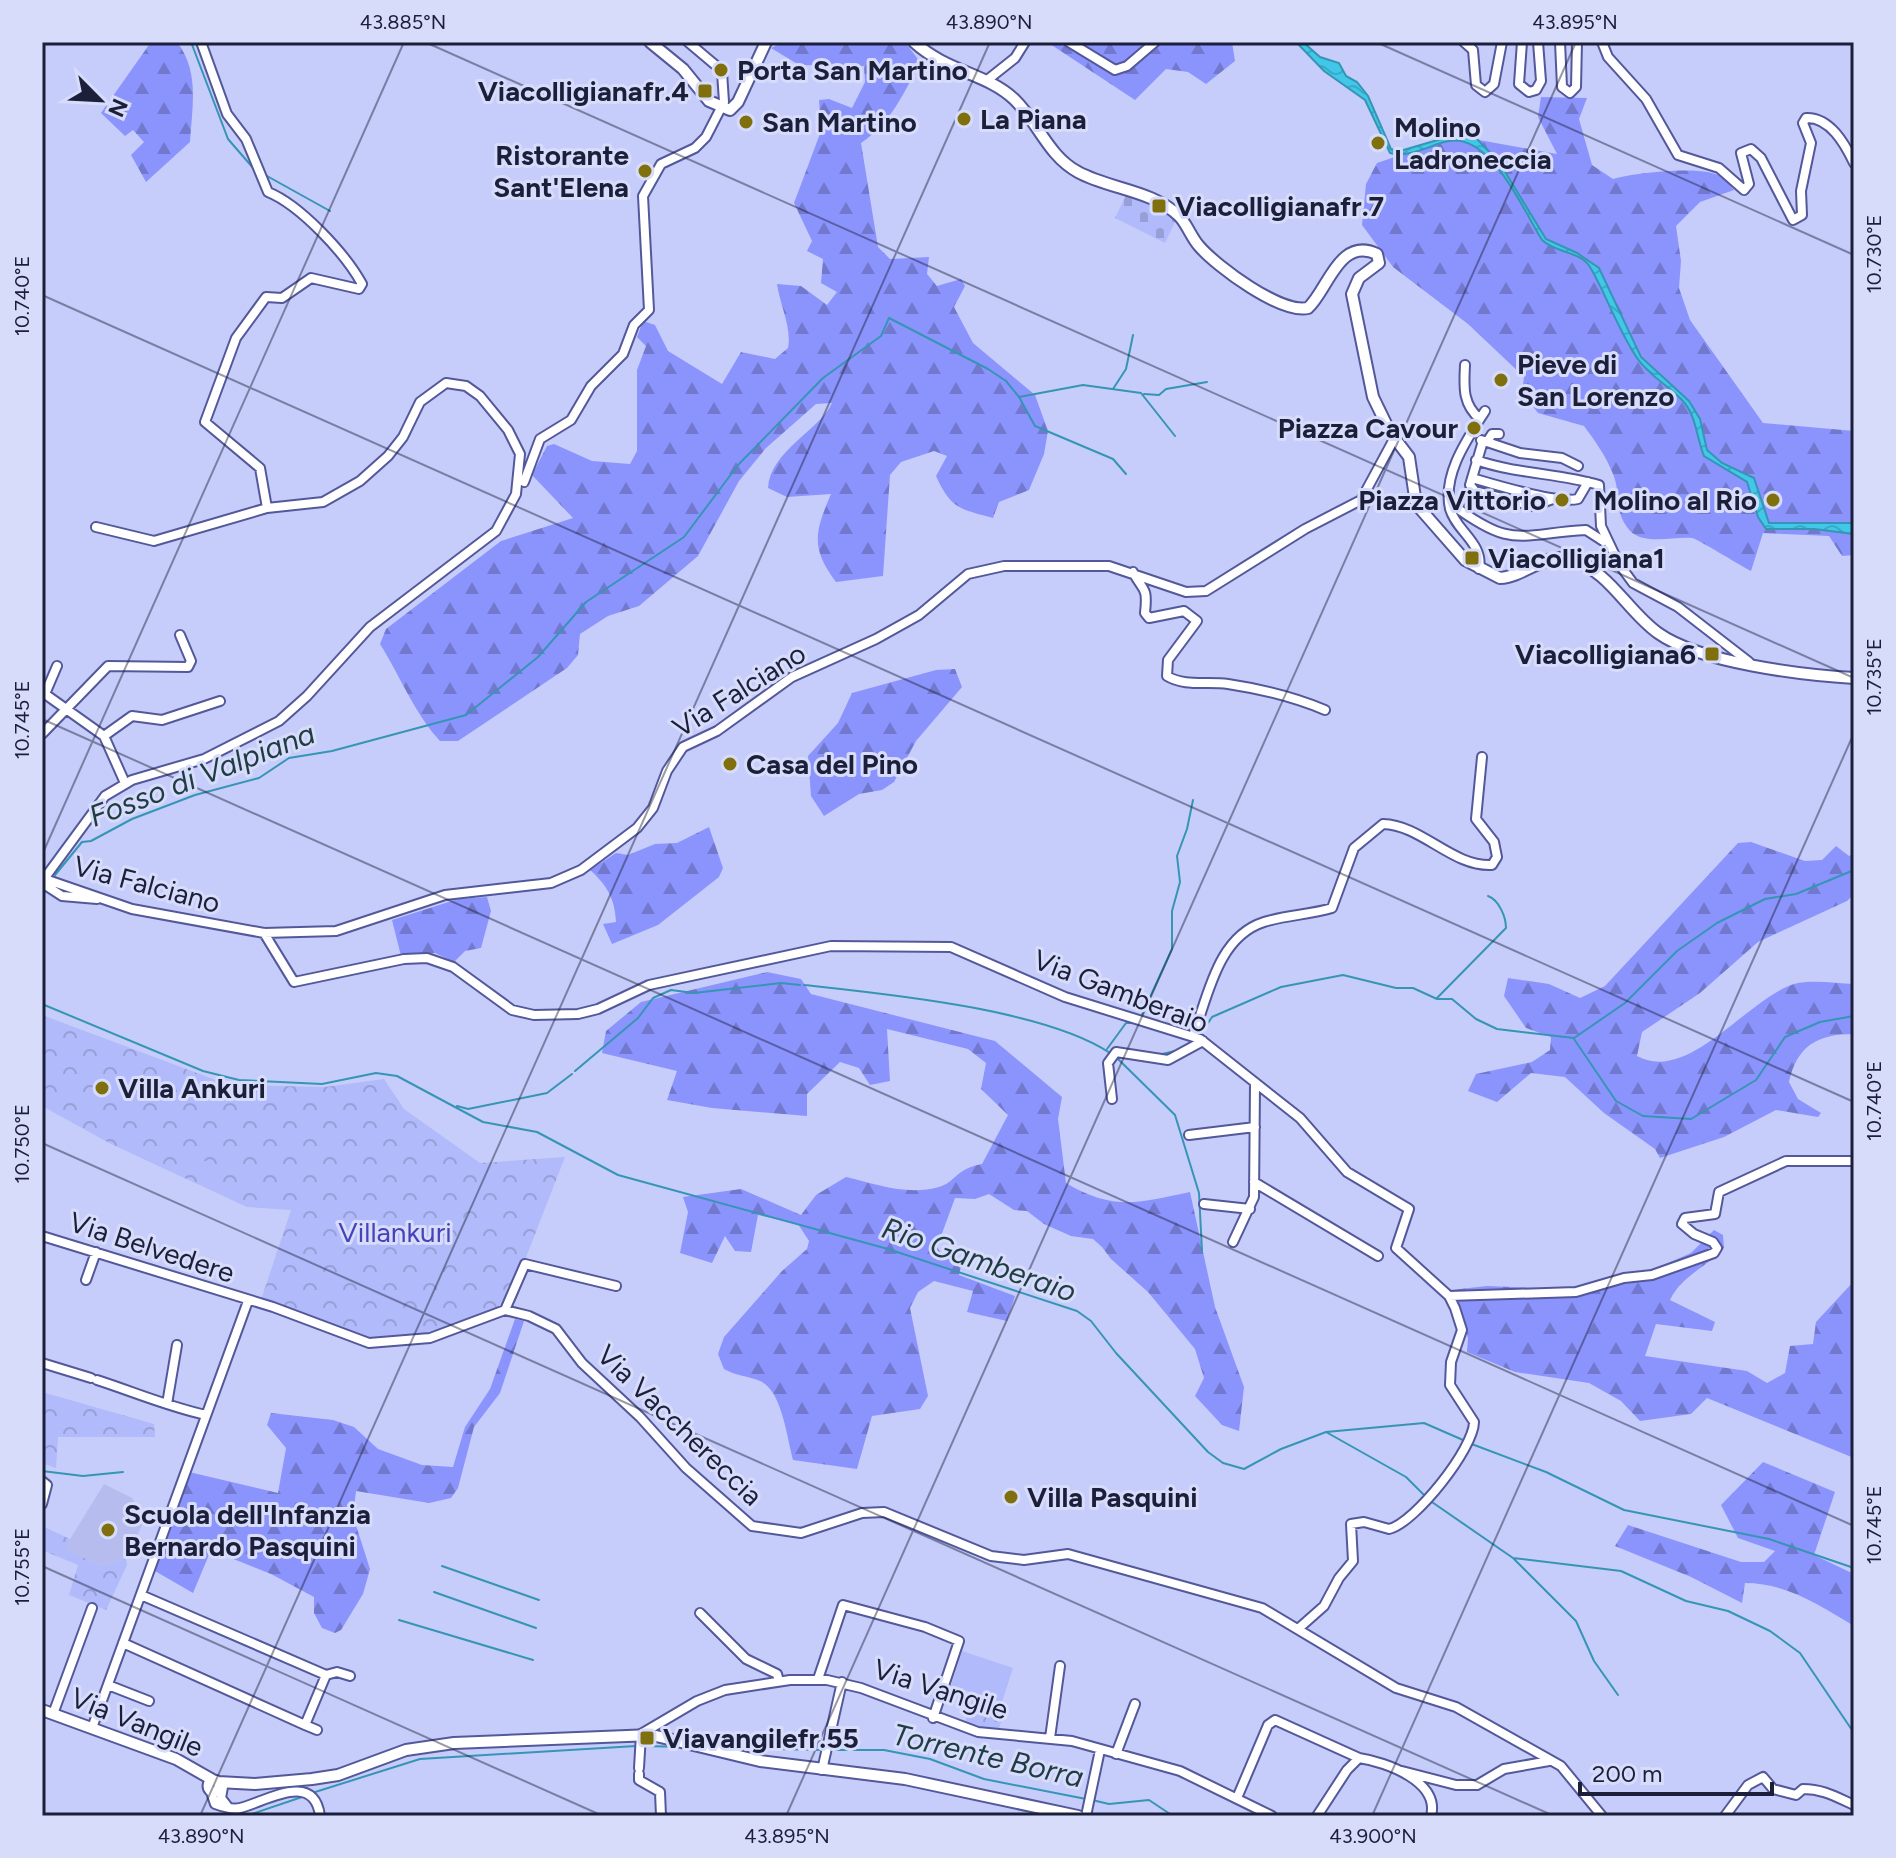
<svg xmlns="http://www.w3.org/2000/svg" width="1896" height="1858" font-family="Figtree,sans-serif">
  <style>
    .built { fill: #b6bced }
    .forest { fill: url(#forest-firs) }
    .cemetery { fill: url(#cemetery-stones) }
    .park { fill: url(#park-crowns) }
    .pitch { fill: #b1bafa }
    .water { fill: url(#water-waves); stroke: #3695b4; stroke-width: 2 }
    .lines { fill: none; stroke-linecap: round; stroke-linejoin: round }
    .stream { stroke: #3695b4; stroke-width: 2 }
    .minor-casing { stroke: #53589a; stroke-width: 12 }
    .tertiary-casing { stroke: #53589a; stroke-width: 14 }
    .minor { stroke: #fff; stroke-width: 8 }
    .tertiary { stroke: #fff; stroke-width: 10 }
    .ticks { fill: none; stroke: #1c1f3a; stroke-width: 2; stroke-opacity: 0.45 }
    .poi-dot { fill: #806f0d; stroke: #d6dcfa; stroke-width: 3 }
    .labels { text-anchor: middle; stroke-width: 6; stroke-linejoin: round; paint-order: stroke }
    .poi-label { font-size: 28px; font-weight: bold; fill: #1c1f3a; stroke: #d6dcfa; text-anchor: start }
    .street-label { font-size: 28px; fill: #1c1f3a; stroke: #d6dcfa }
    .park-label { font-size: 28px; fill: #4642ba; stroke: #d6dcfa }
    .water-label { font-size: 30px; font-style: italic; fill: #1f3b43; stroke: #d6dcfa }
    .neatline { fill: none; stroke: #1c1f3a; stroke-width: 3 }
    .ticks-label { font-size: 20px; text-anchor: middle; fill: #1c1f3a }
  </style>
  <defs>
    <pattern id="forest-firs" width="22" height="20" patternUnits="userSpaceOnUse" patternTransform="scale(2)"><rect width="22" height="20" fill="#8b94fd"/><path d="M5 1l3.5 6h-7zM16 11l3.5 6h-7z" fill="#7178ce"/></pattern>
    <pattern id="cemetery-stones" width="16" height="16" patternUnits="userSpaceOnUse" patternTransform="scale(2)"><rect width="16" height="16" fill="#b1bafa"/><path d="M2 7V4a2 2 0 0 1 4 0v3zM10 15v-3a2 2 0 0 1 4 0v3z" fill="#989fd7"/></pattern>
    <pattern id="park-crowns" width="20" height="18" patternUnits="userSpaceOnUse" patternTransform="scale(2)"><rect width="20" height="18" fill="#b1bafa"/><path d="M2 6a3 3 0 1 1 6 0M12 15a3 3 0 1 1 6 0" fill="none" stroke="#989fd7"/></pattern>
    <pattern id="water-waves" width="16" height="10" patternUnits="userSpaceOnUse" patternTransform="scale(2)"><rect width="16" height="10" fill="#41c8e9"/><path d="M0 5q4-4 8 0t8 0" fill="none" stroke="#38abc9"/></pattern>
  </defs>
  <rect width="100%" height="100%" fill="#c6cdfa"/>
  <!-- built -->
  <path class="built" d="M104 1484 132 1498 144 1521 126 1559 101 1566 64 1549Z"/>
  <!-- forest -->
  <path class="forest" d="M151 42H177C200 72 192 107 190 142L146 182 131 155 144 142 133 130 125 136 101 113Z
    M784 42H905L920 62C904 93 891 123 861 143L878 247 890 259 929 257 927 274 937 286 961 279 965 286 954 307 973 343 1035 395 1048 431 1044 454 1029 490 999 502 993 518C960 509 951 509 936 476L947 456 934 451 901 462 890 475 883 576 836 582C810 547 815 532 831 494L787 497 768 488C770 451 820 430 832 403L816 404 766 448 739 481 698 556 639 606 608 616 580 634 578 655 567 668 458 741H440C415 714 400 676 380 644L386 629 501 541 573 518 532 475 547 446 554 444 592 461 630 464 637 451V370L646 346 637 337 643 321 655 325 668 351 722 384 741 352 775 359 788 348C792 328 780 305 777 284L801 286 827 305 837 292 821 283 823 259 807 251 812 241 794 203 821 131 819 100 829 99 852 108 865 82 864 66 799 65 771 48Z
    M1047 42H1232L1235 61 1206 84 1188 72 1166 69 1135 100Z
    M1541 97 1587 98 1579 119 1592 165 1613 179C1634 173 1701 165 1720 176 1725 179 1730 186 1734 190L1700 202 1676 226 1681 261 1679 288 1690 320 1763 423 1854 431V555L1842 556 1829 536 1763 533 1751 571C1741 566 1696 538 1692 538 1672 536 1640 547 1627 527 1614 510 1621 493 1613 474 1606 456 1595 441 1584 426L1538 413 1522 392 1524 377 1468 324 1393 267 1362 225 1366 184 1377 163 1457 136 1557 154 1538 117Z
    M955 669 962 687 916 741 894 782 882 790 859 794 824 816 811 796 808 756 838 723 852 693 936 670Z
    M709 827 723 868 719 877 658 925 612 944 603 924 616 922C615 899 607 885 590 870L616 853 628 855 655 844 677 843Z
    M1751 842 1805 861 1822 860 1836 846 1849 856 1854 853V894L1847 901 1758 942 1700 993 1642 1032 1637 1056C1690 1085 1750 994 1798 983 1815 980 1837 983 1854 984V1034C1817 1034 1797 1046 1789 1082L1798 1099 1821 1113 1818 1117 1776 1110 1724 1137 1660 1158 1655 1149 1604 1113 1565 1077 1531 1073 1497 1102 1468 1091 1476 1074 1532 1062 1550 1050 1551 1037 1526 1028 1504 996 1508 978 1549 984 1580 998 1605 986 1738 843Z
    M487 897 491 911 481 948 465 951 454 962 435 953 401 956 392 920 458 899Z
    M767 972 801 979 811 994 995 1041 1062 1097 1058 1119 1066 1183C1113 1211 1139 1203 1190 1192L1215 1307 1244 1387 1239 1431 1222 1425 1195 1396 1204 1378 1195 1349 1148 1292 1111 1259 1102 1247 1093 1239 1071 1236 1044 1224 1027 1211 1014 1210 989 1194 975 1199 955 1198 937 1247 943 1256 962 1262 959 1275 1015 1296 1007 1321 967 1312 973 1291 934 1281 918 1292 910 1308 928 1396 920 1409 872 1416 857 1469 793 1460C787 1438 782 1390 760 1381 748 1376 736 1376 724 1369L718 1354 724 1337 782 1271 807 1249 809 1241 798 1224 758 1215 751 1252 735 1251 725 1236 712 1263 680 1253 688 1212 683 1197 741 1189 801 1215 816 1195 846 1177C876 1184 907 1196 939 1187 956 1182 955 1169 982 1164L1008 1115 981 1089 986 1063 968 1049 887 1029 890 1081 870 1085 859 1068 840 1062 807 1094V1116L712 1108 667 1100 677 1071 602 1053 606 1031 641 1002Z
    M1714 1230 1723 1235 1724 1248C1706 1268 1682 1275 1670 1300L1715 1322 1712 1331 1656 1324 1645 1356 1747 1371 1767 1383 1785 1373 1790 1346 1813 1344 1816 1322 1854 1281V1458L1707 1398 1691 1414 1640 1421 1621 1401 1589 1383 1515 1372 1467 1352 1468 1338 1451 1290 1487 1286 1565 1289 1652 1270 1691 1253Z
    M515 1319 524 1321 500 1393 474 1427 458 1488 451 1498 429 1503 356 1491 353 1516 370 1569 363 1594 341 1630 335 1633 322 1628 314 1613V1597L271 1574 211 1550 193 1593 155 1571 189 1472 278 1493 286 1448 267 1425 271 1413 333 1420 354 1427 378 1449 422 1465 453 1467 465 1427 490 1389Z
    M1763 1462 1835 1492 1814 1555 1854 1574V1626C1819 1605 1786 1583 1745 1583L1742 1603 1691 1577 1615 1546 1628 1525 1741 1562H1764L1775 1551 1738 1538 1721 1505Z"/>
  <!-- cemetery -->
  <path class="cemetery" d="M1127 193 1177 218 1165 243 1115 218Z"/>
  <!-- park -->
  <path class="park" d="M42 1015 229 1085 325 1087 384 1079 404 1109 480 1163 565 1157 525 1260 497 1310 408 1338 368 1340 261 1300 291 1210 247 1207 111 1144 42 1106Z
    M42 1392 154 1424 155 1437H58L56 1468 42 1463Z
    M42 1526 70 1539 65 1549 101 1566 126 1559 127 1565 106 1610 69 1595 78 1565 42 1550Z
    M974 1696 1006 1705 998 1732 965 1722Z"/>
  <!-- pitch -->
  <path class="pitch" d="M186 1152 209 1163 203 1173 181 1162Z
    M962 1651 1013 1668 1002 1702 951 1686Z"/>
  <!-- water -->
  <path class="water" d="M1296 42H1303L1320 57 1339 63 1346 76 1357 82 1368 96 1391 149 1400 151 1458 134 1476 138 1499 162 1546 239 1577 253 1599 268 1641 357 1689 401 1700 419 1707 450 1722 463 1754 478 1769 523H1854V534L1814 529H1766L1758 517 1747 482 1704 456C1696 437 1697 416 1682 400 1668 385 1649 376 1637 358 1618 330 1605 292 1590 267 1580 251 1555 253 1542 240 1522 208 1489 128 1444 142 1427 147 1408 158 1390 153L1365 100 1324 71Z"/>
  <g class="lines">
    <!-- stream -->
    <path class="stream" d="M191 42 228 139 254 169
      M267 176 330 211
      M1113 389 1126 369 1133 335
      M1144 394 1159 395 1166 389 1207 382
      M1019 397 1035 426 1113 459 1126 474
      M55 875 82 842 91 841 132 819 195 795 259 778 289 758 332 751 466 715 538 657 586 602 684 537 738 465 823 378 881 336 889 318 988 369 1006 381 1019 397 1083 385 1141 393 1175 436
      M42 895 44 891
      M804 985C886 994 1044 1009 1110 1053
      M1437 998 1506 928C1506 917 1499 900 1488 896
      M42 1004 203 1071 239 1080 322 1084 376 1073 397 1076 483 1122 537 1132 618 1175 888 1249 1077 1311 1091 1321 1116 1353 1208 1452 1223 1463 1244 1469 1281 1449 1326 1432 1424 1423 1463 1440
      M1141 1017 1172 949V911L1180 882 1177 856 1187 829 1193 800
      M1201 1034 1212 1017 1281 987 1343 975 1396 988H1413L1437 999H1452L1476 1019 1497 1029 1574 1038 1625 1003 1677 951 1717 923 1765 899 1796 894 1854 870
      M1574 1039 1616 1101 1643 1116 1691 1119 1756 1080 1785 1037 1820 1022 1854 1016
      M1107 1049 1126 1023H1135
      M1123 1049 1136 1051
      M1158 1055 1175 1051
      M1116 1057 1175 1115 1199 1193 1202 1251
      M575 1071 638 1018 653 998 671 990 694 993 781 983 800 985
      M457 1106 468 1109 547 1093 572 1074
      M1326 1432 1406 1477 1424 1495
      M1469 1443 1546 1472 1624 1510 1769 1539 1854 1568
      M42 1471 83 1476 123 1472
      M1429 1500 1513 1558 1621 1571 1686 1601 1728 1611 1770 1631 1800 1653 1854 1733
      M1513 1558 1576 1621 1594 1661 1618 1695
      M442 1566 539 1600
      M434 1592 536 1628
      M399 1620 533 1660
      M645 1746 684 1747
      M726 1748 824 1750
      M830 1750H884L930 1759 984 1779 1086 1799
      M312 1793 420 1759 636 1746
      M1092 1800 1109 1804 1149 1800 1173 1816
      M1092 1805V1816
      M159 1816H175
      M246 1816 302 1797"/>
    <!-- minor casing -->
    <g class="minor-casing">
      <path id="minor" d="M201 42 227 114 246 139 268 192C300 205 345 253 362 284L359 289 311 278 282 298 266 297 236 338 205 422 260 468 267 508
        M688 42 720 69
        M1069 42 1115 70 1127 66 1155 42
        M1464 42 1473 50 1476 85 1485 92 1494 84 1502 42
        M1522 42 1519 84 1529 92 1536 90 1541 81 1538 42
        M1560 42 1562 87 1570 93 1576 87 1577 42
        M1602 42 1608 57 1646 99 1678 155 1719 168 1744 190 1749 184 1741 153 1751 149 1761 158 1793 220 1802 215 1801 191 1811 143 1803 123 1806 118C1830 117 1845 144 1854 163
        M986 81 1015 58 1025 42
        M1465 365C1464 386 1462 404 1480 419
        M1481 440 1520 453 1562 458 1578 466
        M1483 441 1470 485 1475 491 1533 506 1553 499
        M1487 442 1492 434H1499
        M1476 460C1516 474 1558 473 1599 485L1601 526 1619 564 1633 583 1678 607 1749 662
        M1472 478C1496 485 1557 504 1578 499L1588 482
        M524 482 540 439 571 420 591 386 623 354 634 325 649 310 643 196 661 164 695 148 706 137 724 102 722 72
        M1450 503C1513 550 1517 534 1586 530L1603 541
        M1479 569C1484 543 1456 531 1450 509 1442 474 1468 438 1485 411
        M1133 572C1143 592 1148 585 1145 613L1149 618 1184 611 1197 621 1168 660 1167 676C1185 687 1207 681 1228 684 1261 689 1294 697 1325 710
        M57 666 45 694 104 736 125 783
        M42 734 108 666 188 667 191 661 180 635
        M104 736 132 716 162 720 220 701
        M42 878 132 909 264 933 336 931 445 895 551 883 581 870 637 828 653 808 667 771 683 747 717 731 792 677 876 639 919 615 968 574 1004 566H1109L1186 592 1206 591 1305 529 1361 500 1394 439
        M44 879 105 796 132 780 204 759 279 721 307 696 370 627 496 531 516 494 520 454 508 430 480 396 466 386 446 383 420 402 403 437 388 456 360 481 323 502 267 508 154 541 96 527
        M42 883 62 896 97 899
        M264 933 294 982 404 959 427 958 453 967 512 1010 534 1015 578 1014 598 1009 649 985 831 946 951 947 1065 997 1200 1039 1300 1118 1347 1172 1409 1209 1396 1248 1449 1296 1455 1308 1462 1330 1451 1362 1450 1385 1474 1422C1474 1448 1415 1523 1389 1529L1364 1522 1351 1524 1353 1561 1339 1578 1324 1606 1298 1629
        M1193 1036C1208 997 1217 937 1264 922 1286 915 1309 915 1332 908L1354 848 1383 824C1422 825 1452 867 1492 865L1497 857 1494 842 1476 819 1482 757
        M1112 1099 1108 1063 1116 1052 1168 1060 1203 1041
        M1189 1135 1255 1127
        M1254 1182 1378 1256
        M1204 1204 1250 1209
        M42 1236 273 1307 369 1343 430 1338 505 1310 529 1316 556 1329 582 1363 640 1417 686 1468 752 1526 801 1533 862 1513 884 1512 991 1556 1024 1560 1068 1554 1262 1608 1396 1688 1456 1707 1561 1766 1602 1816
        M1233 1242 1254 1197 1255 1084
        M86 1280 96 1252
        M1449 1296 1576 1292 1624 1278 1652 1275 1714 1253 1717 1248 1713 1242 1694 1234 1682 1224 1685 1218 1715 1214 1719 1192 1786 1161H1854
        M505 1310 525 1264 616 1286
        M42 1363 91 1378
        M97 1380C134 1392 169 1407 206 1415
        M167 1404 177 1345
        M42 1481 47 1485 42 1504
        M700 1613 746 1659 777 1674 779 1681
        M123 1643 305 1725 326 1675 141 1595
        M326 1675 337 1672 350 1676
        M818 1679 843 1605 925 1627 959 1641 933 1718
        M108 1685 149 1701
        M53 1714 92 1608
        M305 1725 317 1730
        M92 1728 248 1301
        M1050 1738 1060 1666
        M1116 1754 1135 1704
        M639 1768 641 1734 697 1701 725 1690 790 1680H827L861 1688 978 1732 1072 1741 1180 1771 1272 1816
        M822 1770 842 1682
        M1402 1771 1456 1785H1477L1504 1769 1549 1761
        M639 1774V1780L660 1792 661 1816
        M223 1787 221 1798 228 1807
        M210 1789 215 1804C223 1807 232 1810 240 1808 265 1802 314 1770 320 1816
        M1237 1798 1268 1725 1275 1720 1359 1758
        M1086 1816 1100 1750
        M1317 1816 1347 1770 1359 1758C1387 1762 1440 1782 1431 1816
        M1725 1816 1748 1785 1763 1777 1773 1789 1796 1795 1803 1789C1823 1789 1836 1797 1854 1805"/>
    </g>
    <!-- tertiary casing -->
    <g class="tertiary-casing">
      <path id="tertiary" d="M650 42 683 69 709 101 730 110 738 102 766 42
        M914 42C947 72 986 73 1014 99 1038 122 1048 156 1078 172 1109 189 1152 190 1179 216 1187 224 1191 237 1199 246 1217 267 1281 314 1308 308 1328 290 1339 236 1377 254L1379 263 1359 278 1352 294 1373 397 1390 432 1409 457 1416 504 1465 560 1500 578C1524 577 1546 552 1570 559 1609 570 1627 611 1658 633 1700 663 1803 675 1854 678
        M42 1710 176 1759 213 1780
        M208.5 1786a5.5 5.5 0 1 1 11 0a5.5 5.5 0 1 1-11 0Z
        M218 1782 255 1784 312 1779 338 1775 406 1750 454 1743 652 1735 760 1761 905 1779 1078 1816"/>
    </g>
    <!-- minor -->
    <use href="#minor" class="minor"/>
    <!-- tertiary -->
    <use href="#tertiary" class="tertiary"/>
  </g>
  <!-- ticks -->
  <path class="ticks" d="M425 42 1854 678M1376 42 1854 255M42 295 1854 1102M42 719 1854 1526M42 855 404 42M42 1143 1554 1816M42 1566 603 1816M200 1816 990 42M786 1816 1576 42M1372 1816 1854 733"/>
  <!-- markers -->
  <g class="poi-dot">
    <circle cx="721" cy="70" r="8"/>
    <rect x="697" y="83" width="16" height="16" rx="4"/>
    <circle cx="964" cy="119" r="8"/>
    <circle cx="746" cy="122" r="8"/>
    <circle cx="1378" cy="143" r="8"/>
    <circle cx="645" cy="171" r="8"/>
    <rect x="1151" y="198" width="16" height="16" rx="4"/>
    <circle cx="1501" cy="380" r="8"/>
    <circle cx="1474" cy="428" r="8"/>
    <circle cx="1562" cy="500" r="8"/>
    <circle cx="1773" cy="500" r="8"/>
    <rect x="1464" y="550" width="16" height="16" rx="4"/>
    <rect x="1704" y="646" width="16" height="16" rx="4"/>
    <circle cx="730" cy="764" r="8"/>
    <circle cx="102" cy="1088" r="8"/>
    <circle cx="1011" cy="1497" r="8"/>
    <circle cx="108" cy="1530" r="8"/>
    <rect x="639" y="1730" width="16" height="16" rx="4"/>
  </g>
  <g class="labels">
    <!-- poi labels -->
    <g class="poi-label">
      <text x="737" y="80">Porta San Martino</text>
      <text x="689" y="101" text-anchor="end">Viacolligianafr.4</text>
      <text x="980" y="129">La Piana</text>
      <text x="762" y="132">San Martino</text>
      <text x="1394" y="137">Molino<tspan x="1394" dy="32">Ladroneccia</tspan></text>
      <text x="629" y="165" text-anchor="end">Ristorante<tspan x="629" dy="32">Sant'Elena</tspan></text>
      <text x="1175" y="216">Viacolligianafr.7</text>
      <text x="1517" y="374">Pieve di<tspan x="1517" dy="32">San Lorenzo</tspan></text>
      <text x="1458" y="438" text-anchor="end">Piazza Cavour</text>
      <text x="1546" y="510" text-anchor="end">Piazza Vittorio</text>
      <text x="1757" y="510" text-anchor="end">Molino al Rio</text>
      <text x="1488" y="568">Viacolligiana1</text>
      <text x="1696" y="664" text-anchor="end">Viacolligiana6</text>
      <text x="746" y="774">Casa del Pino</text>
      <text x="118" y="1098">Villa Ankuri</text>
      <text x="1027" y="1507">Villa Pasquini</text>
      <text x="124" y="1524">Scuola dell'Infanzia<tspan x="124" dy="32">Bernardo Pasquini</tspan></text>
      <text x="663" y="1748">Viavangilefr.55</text>
    </g>
    <!-- street labels -->
    <g class="street-label">
      <text transform="translate(739 690) rotate(-32)" y="10">Via Falciano</text>
      <text transform="translate(147 884) rotate(15)" y="10">Via Falciano</text>
      <text transform="translate(1121 991) rotate(21)" y="10">Via Gamberaio</text>
      <text transform="translate(152 1247) rotate(18)" y="10">Via Belvedere</text>
      <text transform="translate(680 1425) rotate(44)" y="10">Via Vacchereccia</text>
      <text transform="translate(941 1689) rotate(18)" y="10">Via Vangile</text>
      <text transform="translate(137 1722) rotate(22)" y="10">Via Vangile</text>
    </g>
    <!-- park labels -->
    <g class="park-label">
      <text x="395" y="1242">Villankuri</text>
    </g>
    <!-- water labels -->
    <g class="water-label">
      <text transform="translate(202 775) rotate(-21)" y="10">Fosso di Valpiana</text>
      <text transform="translate(979 1260) rotate(19)" y="10">Rio Gamberaio</text>
      <text transform="translate(988 1756) rotate(13)" y="10">Torrente Borra</text>
    </g>
  </g>
  <!-- border -->
  <rect width="1896" height="1858" fill="none" stroke="#d6dcfa" stroke-width="88"/>
  <!-- north arrow -->
  <g transform="translate(100 100) rotate(114)" stroke="#d6dcfa" stroke-width="6" paint-order="stroke">
  <path d="M0-6L14 30L0 20L-14 30Z" fill="#1c1f3a"/>
  <text y="-12" font-size="22" font-weight="bold" text-anchor="middle" fill="#1c1f3a">N</text>
  </g>
  <!-- scale -->
  <path d="M1580 1782v12h192v-12" fill="none" stroke="#1c1f3a" stroke-width="4"/>
  <text x="1592" y="1782" font-size="24" fill="#1c1f3a" stroke="#d6dcfa" stroke-width="6" paint-order="stroke">200 m</text>
  <rect x="44" y="44" width="1808" height="1770" class="neatline"/>
  <g class="ticks-label">
    <text x="403" y="29">43.885°N</text>
    <text x="989" y="29">43.890°N</text>
    <text x="1575" y="29">43.895°N</text>
    <text transform="translate(1874 254) rotate(-90)" y="7">10.730°E</text>
    <text transform="translate(22 296) rotate(-90)" y="7">10.740°E</text>
    <text transform="translate(1874 677) rotate(-90)" y="7">10.735°E</text>
    <text transform="translate(22 720) rotate(-90)" y="7">10.745°E</text>
    <text transform="translate(1874 1101) rotate(-90)" y="7">10.740°E</text>
    <text transform="translate(22 1144) rotate(-90)" y="7">10.750°E</text>
    <text transform="translate(1874 1525) rotate(-90)" y="7">10.745°E</text>
    <text transform="translate(22 1567) rotate(-90)" y="7">10.755°E</text>
    <text x="201" y="1843">43.890°N</text>
    <text x="787" y="1843">43.895°N</text>
    <text x="1373" y="1843">43.900°N</text>
  </g>
</svg>
